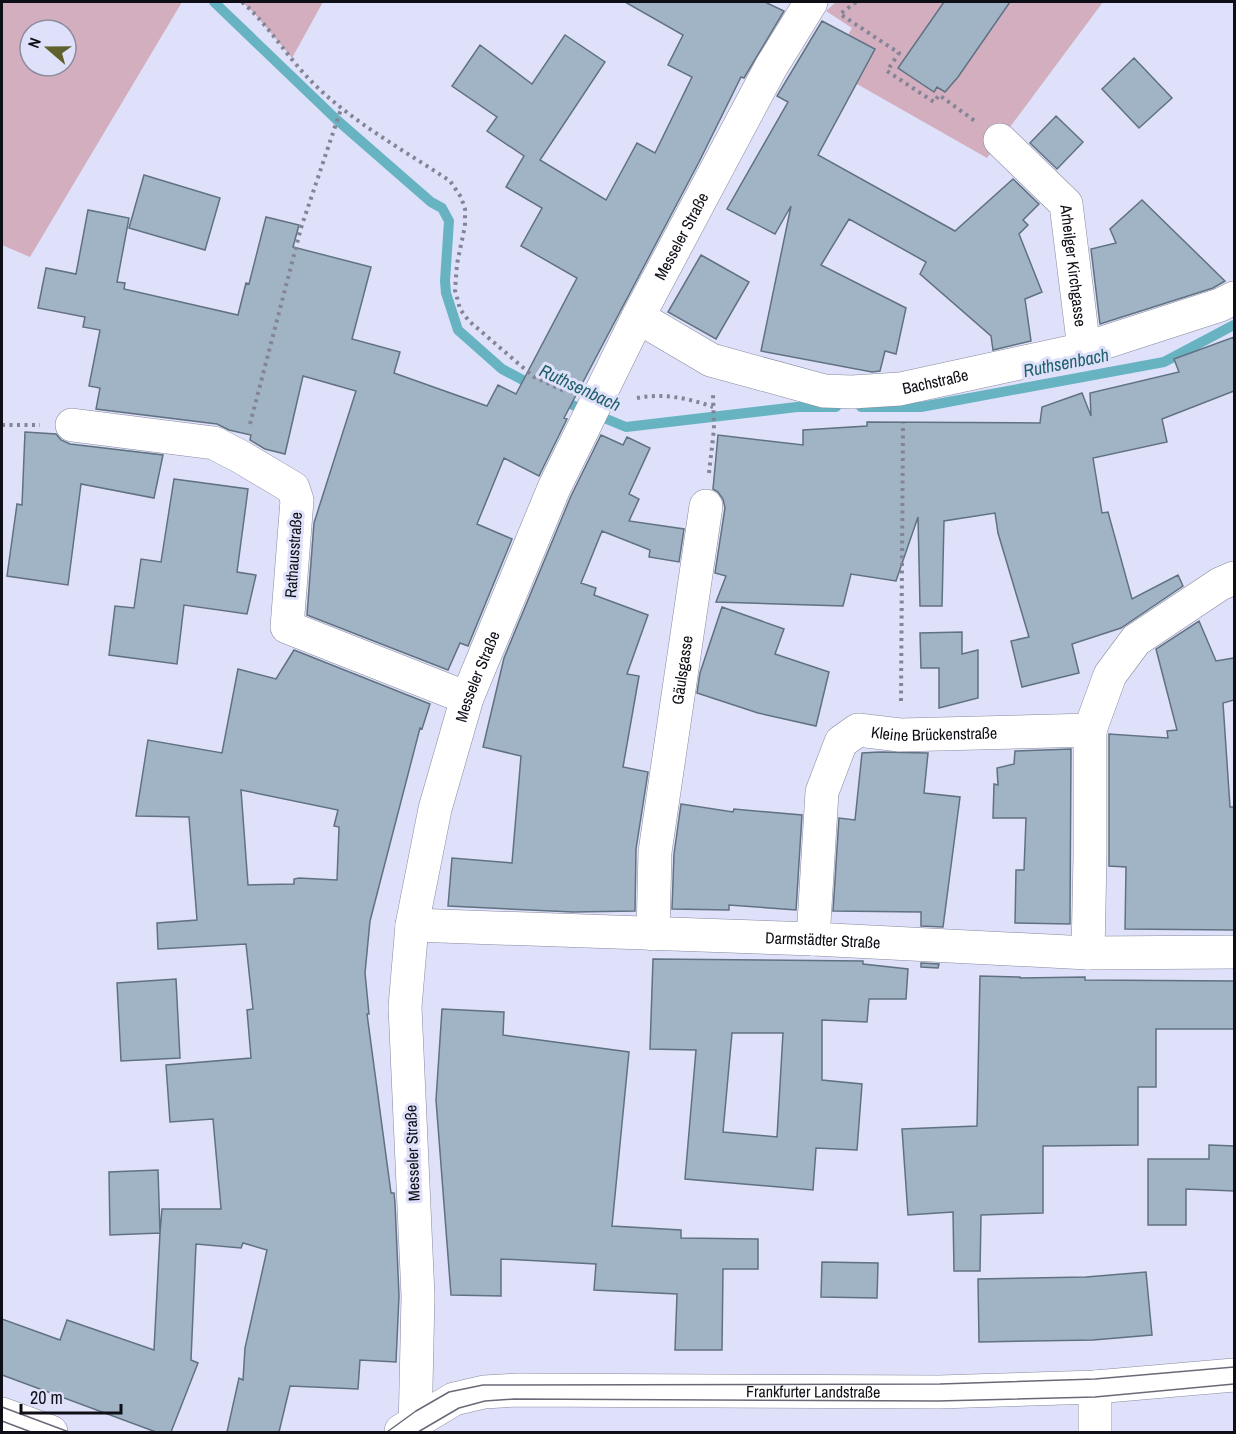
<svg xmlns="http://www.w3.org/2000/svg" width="1236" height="1434" font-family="'Archivo Narrow',sans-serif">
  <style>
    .green { fill: #d2aebf; fill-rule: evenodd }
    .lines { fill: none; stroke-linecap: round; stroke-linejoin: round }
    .stream { stroke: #67b3c2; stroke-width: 10 }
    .building { fill: #a1b4c6; stroke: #607181; stroke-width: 1.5; fill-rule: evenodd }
    .minor-casing { stroke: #86899e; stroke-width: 34 }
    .path { stroke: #838596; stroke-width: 4; stroke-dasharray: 3 4.5; stroke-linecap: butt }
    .minor { stroke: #fff; stroke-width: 33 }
    .tram { stroke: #686a78; stroke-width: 1.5 }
    .labels { text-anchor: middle; stroke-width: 6; stroke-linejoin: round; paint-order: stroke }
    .street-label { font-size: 16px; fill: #0e0f16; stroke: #dee1f9 }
    .water-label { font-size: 18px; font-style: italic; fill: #22616c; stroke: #dee1f9 }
  </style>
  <rect width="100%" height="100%" fill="#dee1f9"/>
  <!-- green -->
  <path class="green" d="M2 2H182L30 257 2 245ZM30 30H66V66H30Z
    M242 2H323L292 58 255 14Z
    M836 2H1103L987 158 857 84 875 49 848 35 852 28 826 11Z"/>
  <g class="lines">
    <!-- stream -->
    <path class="stream" d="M214 2 337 120 431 202 442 208 449 221 445 281 446 293 458 330 502 369 534 386
      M558 399 626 427 797 407H836
      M861 407H921L1164 362 1234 325"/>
  </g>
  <!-- building -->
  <path class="building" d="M625 2H765L784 11 744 78 741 77 699 162 564 418 567 419 539 476 504 458 477 524 512 539 468 646 460 643 448 670 307 615 314 523 356 391 303 376 285 454 265 449 250 440 251 435 229 430 217 424 96 409 100 388 89 386 100 330 83 327 85 317 38 308 46 268 76 274 88 210 129 218 117 282 125 283 124 289 238 315 246 283 249 284 266 217 299 225 293 247 371 267 352 339 400 352 394 373 487 406 498 385 516 394 577 278 521 246 542 208 506 187 524 156 487 131 497 117 452 86 480 45 532 84 565 35 605 62 540 160 606 200 637 143 655 153 692 77 668 65 683 35Z
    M944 2H1010L958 77 945 92 937 87 934 92 898 68Z
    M822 21 875 49 818 155 955 231 1013 179 1039 204 1023 220 1028 225 1019 234 1042 292 1025 299 1031 341 993 350 991 336 920 274 926 262 849 219 821 265 906 308 896 354 885 351 880 371 872 372 761 351 791 206 775 234 727 209 788 102 777 96Z
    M1134 58 1172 98 1139 128 1102 89Z
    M1056 116 1083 142 1057 169 1030 143Z
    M144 175 220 198 205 250 129 228Z
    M1142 200 1225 281 1213 288 1100 324 1091 249 1116 243 1110 229Z
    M701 255 749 282 716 339 668 312Z
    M1234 337V391L1162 419 1167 442 1093 458 1102 513 1108 512 1132 599 1178 575 1183 586 1121 628 1072 644 1079 673 1022 687 1011 641 1029 637 998 533 995 513 944 521 942 606H920L918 517 896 581 851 574 843 606 716 602 726 576 715 573 725 508 723 499 718 492 713 489 718 435 803 445V430L867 426V422L1040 423 1042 407 1082 393 1091 416 1090 393 1179 372 1174 359Z
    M25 432 56 434 61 440 70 444 163 455 154 498 81 484 68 585 7 576 17 504 22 505Z
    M601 435 623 445 627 437 650 448 629 494 639 499 629 521 684 529 679 562 649 557 650 550 602 531 581 583 596 588 594 595 648 615 627 674 639 676 623 767 648 772 636 849 635 911 573 912 448 906 452 858 512 863 521 756 483 747 504 658 571 496Z
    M174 479 248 489 237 572 256 575 247 614 184 605 177 664 109 655 115 606 134 608 141 559 161 562Z
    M722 607 784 629 775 654 829 672 816 726 758 713 697 693 700 673Z
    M1199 621 1216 661 1234 658V700L1223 703 1230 807H1234V930L1125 929 1126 867 1109 866V734L1168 738 1167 731 1177 730 1156 649Z
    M962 632V654L978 650V698L939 708V668H921L920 633Z
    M294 650 430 704 422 729 420 728 370 921 365 973 369 1014H367L391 1193H394L395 1203 399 1296 396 1362 360 1360 358 1389 290 1386 279 1432H227L239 1378 243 1380 245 1348 267 1250 243 1243 241 1248 196 1244 191 1360 198 1363 171 1432H156L2 1375V1319L60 1340 67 1320 154 1350 160 1233 110 1235 109 1172 158 1170 160 1233 162 1209H221L213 1119 170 1122 166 1065 251 1058 247 1010 253 1009 246 944 158 949 157 923 197 920 189 817 136 816 148 740 222 753 238 669 276 679ZM241 790 338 810 334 826 339 827 337 880 299 878 294 879V884L248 885Z
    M1071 749 1070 924 1015 923 1016 870H1024L1026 818H993L994 784 998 785 997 768 1014 764 1015 751Z
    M880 752 928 753 924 793 960 797 943 927 921 926V912L833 911 839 818 855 820 862 753Z
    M681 804 733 812 734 809 802 815 796 910 729 905V910L672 909 674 854Z
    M653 959 863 961V964L908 969 906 999H869L867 1022 822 1020V1080L862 1084 857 1150 816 1148 813 1190 685 1179 696 1050 650 1049ZM732 1033H783L777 1137 723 1132Z
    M921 963 939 964 938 968 921 967Z
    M980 976 1020 977V978L1085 977V980L1234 981V1029H1156V1087H1138V1145L1043 1146V1213L981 1215 980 1271H954L953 1212 908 1215 902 1129 977 1126Z
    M176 979 180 1058 121 1061 117 983Z
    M442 1009 504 1012 503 1035 629 1052 612 1226 681 1230V1238L758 1239V1269H723L722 1350H675L677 1294 594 1290 596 1264 501 1259V1296L451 1295 436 1100Z
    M1209 1145 1234 1146V1191L1186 1189V1225H1148V1159H1209Z
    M822 1262 878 1263 877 1298 821 1297Z
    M1146 1272 1152 1335 1093 1340 979 1342 978 1279 1086 1277Z"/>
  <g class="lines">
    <!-- minor casing -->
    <g class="minor-casing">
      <g id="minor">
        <path id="s1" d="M1000 140 1066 204 1084 349"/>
        <path id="s2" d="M638 317 711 360 824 391 852 392 900 389 1084 349 1220 305 1234 298"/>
        <path d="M72 425 214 443 241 457 293 488 297 500 287 627 467 698"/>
        <path id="s3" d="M412 925 813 939 1088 953 1234 952"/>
        <path id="s4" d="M653 934 655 852 706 506"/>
        <path id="s5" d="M813 939 822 792 841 742 858 730 900 735 1090 730 1110 675 1136 640 1220 584 1234 578"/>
        <path d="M1088 953 1090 856V730"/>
        <path d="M1095 1387V1432"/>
        <path d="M2 1414 51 1432"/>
        <path id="s6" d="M401 1431 454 1399 484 1392 518 1390 939 1392 1095 1387 1234 1375"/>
        <path id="s7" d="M415 1432 418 1296 405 1007 412 925 435 809 467 698 554 488 638 317 771 67 811 2"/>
      </g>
    </g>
    <!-- path -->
    <path class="path" d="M242 2C270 26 288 59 315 85 354 123 405 151 450 181L461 197 465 209V226L457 264 455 290 460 309 469 321 534 377 564 391
      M856 2 840 14 899 53 887 71 934 102 939 95 975 121
      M637 398C662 393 689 398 713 407
      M250 424 301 228 341 109
      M2 425H40
      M709 473 714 429 713 394
      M901 701 903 423"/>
    <!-- minor -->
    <use href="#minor" class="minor"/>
    <!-- tram -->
    <path class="tram" d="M2 1407 69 1432
      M2 1421 31 1432
      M387 1432 416 1411 449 1392 483 1385 940 1384 1095 1379 1234 1367
      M418 1432 459 1408 485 1401 514 1399 938 1401 1095 1397 1234 1384"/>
  </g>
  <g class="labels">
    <!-- street labels -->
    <g class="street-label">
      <text dy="6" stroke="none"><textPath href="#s7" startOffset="1251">Messeler Straße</textPath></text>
      <text dy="6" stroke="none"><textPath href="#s1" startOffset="154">Arheilger Kirchgasse</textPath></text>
      <text dy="6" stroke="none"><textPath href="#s2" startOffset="314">Bachstraße</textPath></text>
      <text transform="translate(293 555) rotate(-86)" y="6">Rathausstraße</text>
      <text dy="6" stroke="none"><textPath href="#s4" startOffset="266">Gäulsgasse</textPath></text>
      <text dy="6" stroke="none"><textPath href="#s7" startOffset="765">Messeler Straße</textPath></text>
      <text dy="6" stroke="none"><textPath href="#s5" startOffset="298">Kleine Brückenstraße</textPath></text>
      <text dy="6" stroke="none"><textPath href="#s3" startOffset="411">Darmstädter Straße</textPath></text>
      <text transform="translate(412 1153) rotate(-92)" y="6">Messeler Straße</text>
      <text dy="6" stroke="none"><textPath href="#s6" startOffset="422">Frankfurter Landstraße</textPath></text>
    </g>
    <!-- water labels -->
    <g class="water-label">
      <text transform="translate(1066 363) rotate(-11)" y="6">Ruthsenbach</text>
      <text transform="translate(580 388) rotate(25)" y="6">Ruthsenbach</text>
    </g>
  </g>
  <!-- border -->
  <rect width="1236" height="1434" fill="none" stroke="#0e0f16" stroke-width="6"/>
  <!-- north arrow -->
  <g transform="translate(48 48) rotate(290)"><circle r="28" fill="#dee1f9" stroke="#8b8d9e" stroke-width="1.5"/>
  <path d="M0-4.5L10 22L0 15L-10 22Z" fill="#60602d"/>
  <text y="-9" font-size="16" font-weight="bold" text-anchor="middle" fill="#0e0f16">N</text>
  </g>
  <!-- scale -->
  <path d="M21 1404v9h100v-9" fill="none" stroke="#0e0f16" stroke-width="3"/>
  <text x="30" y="1404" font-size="18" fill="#0e0f16" stroke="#dee1f9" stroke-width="4.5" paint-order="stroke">20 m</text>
</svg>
